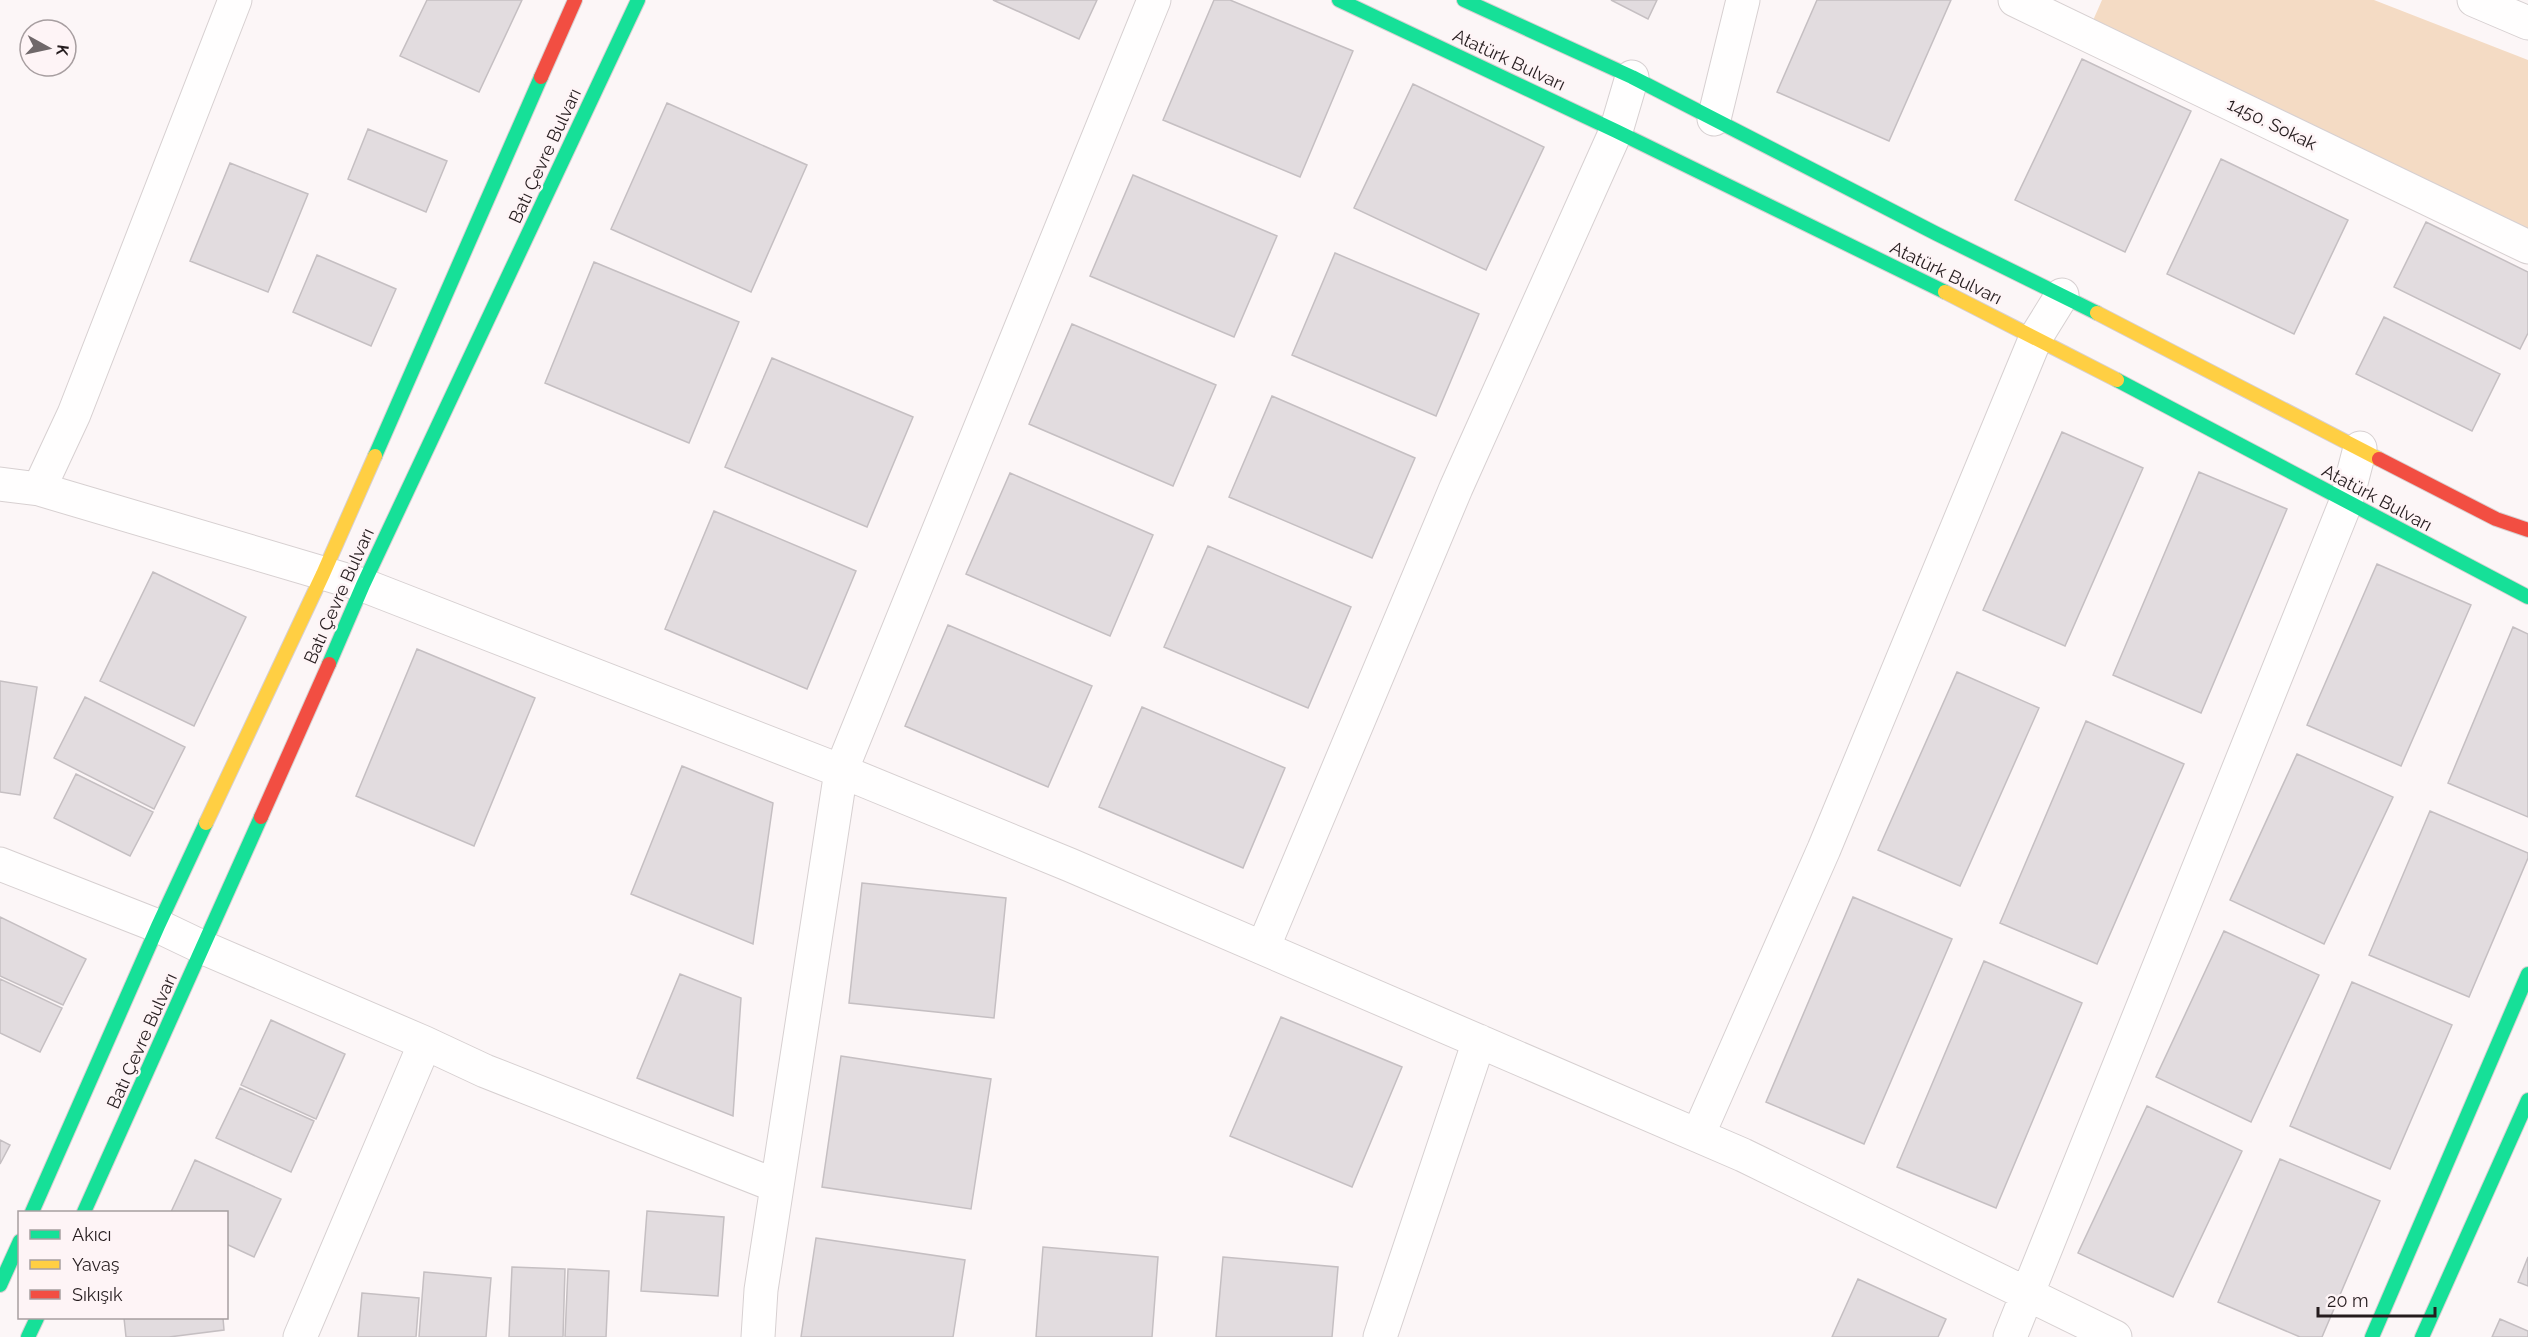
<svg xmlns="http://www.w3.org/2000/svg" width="2528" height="1337" font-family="Raleway,sans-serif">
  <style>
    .green { fill: #f4dbc4 }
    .building { fill: #e2dcdf; stroke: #c5bfc2; stroke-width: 1.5 }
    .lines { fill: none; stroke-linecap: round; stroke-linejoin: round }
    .street-casing { stroke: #d7d0d1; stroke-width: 35 }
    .fast-casing { stroke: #d7d0d1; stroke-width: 16 }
    .slow-casing { stroke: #d7d0d1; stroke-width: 16 }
    .jam-casing { stroke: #d7d0d1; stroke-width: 16 }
    .street { stroke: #fffefe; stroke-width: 33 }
    .fast { stroke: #16e098; stroke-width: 14 }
    .slow { stroke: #ffcf43; stroke-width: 14 }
    .jam { stroke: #f24e42; stroke-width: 14 }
    .labels { text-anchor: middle; stroke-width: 5; stroke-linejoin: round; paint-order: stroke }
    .street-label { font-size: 18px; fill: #251c1e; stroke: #fef4f6 }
  </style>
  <rect width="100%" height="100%" fill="#fcf6f7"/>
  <!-- green -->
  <path class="green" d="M2102 0H2374L2528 60V235L2091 25Z"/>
  <!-- building -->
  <path class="building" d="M427 0H522L479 92 400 56Z
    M993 0H1097L1079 39Z
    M1214 0H1230L1353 51 1300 177 1163 120Z
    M1611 0H1657L1648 19Z
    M1817 0H1951L1889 141 1777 92Z
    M2082 59 2191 111 2125 252 2015 200Z
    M1413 84 1544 147 1486 270 1354 208Z
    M667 103 807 165 751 292 611 229Z
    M368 129 447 161 426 212 348 179Z
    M2221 159 2348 220 2294 334 2167 274Z
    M230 163 308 194 268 292 190 261Z
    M1133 175 1277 236 1234 337 1090 276Z
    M2426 222 2528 272V333L2520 349 2394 287Z
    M1335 253 1479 314 1436 416 1292 355Z
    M317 255 396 289 371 346 293 312Z
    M594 262 739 322 689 443 545 383Z
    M2384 317 2500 374 2472 431 2356 374Z
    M1072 324 1216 385 1173 486 1029 424Z
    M772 358 913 417 867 527 725 467Z
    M1272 396 1415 458 1372 558 1229 497Z
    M2062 432 2143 468 2065 646 1983 610Z
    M2199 472 2287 509 2201 713 2113 675Z
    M1010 473 1153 535 1110 636 966 574Z
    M714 511 856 571 807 689 665 629Z
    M1208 546 1351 607 1308 708 1164 647Z
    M2377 564 2471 605 2401 766 2307 725Z
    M153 572 246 617 194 726 100 681Z
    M948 625 1092 686 1048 787 905 726Z
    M2513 627 2528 634V817L2448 783Z
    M417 649 535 698 474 846 356 796Z
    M1957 672 2039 708 1960 886 1878 850Z
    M0 681 37 687 20 795 0 792Z
    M85 697 185 747 154 809 54 758Z
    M1142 707 1285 768 1243 868 1099 807Z
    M2086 721 2184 764 2097 964 2000 923Z
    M2297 754 2393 797 2324 944 2230 900Z
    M682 766 773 803 753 944 631 894Z
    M76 774 153 812 130 856 54 818Z
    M2430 811 2528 853V858L2469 997 2369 955Z
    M862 883 1006 898 994 1018 849 1003Z
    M1853 897 1952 939 1864 1144 1766 1102Z
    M0 917 86 959 63 1005 0 976Z
    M2224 931 2319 975 2251 1122 2156 1077Z
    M1984 961 2082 1003 1996 1208 1897 1167Z
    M680 974 741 998 733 1116 637 1078Z
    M0 979 62 1008 40 1052 0 1033Z
    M2352 982 2452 1025 2390 1169 2290 1126Z
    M1281 1017 1402 1067 1352 1187 1230 1136Z
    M271 1020 345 1054 316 1119 241 1085Z
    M841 1056 991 1079 971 1209 822 1187Z
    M240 1088 314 1121 291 1172 216 1138Z
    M2147 1106 2242 1151 2173 1297 2078 1253Z
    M0 1140 10 1145 0 1164Z
    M2280 1159 2380 1201 2322 1337H2300L2218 1302Z
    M195 1160 281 1199 254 1257 226 1244V1212H171Z
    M647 1211 724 1217 718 1296 641 1291Z
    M816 1238 965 1260 953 1337H801Z
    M1043 1247 1158 1257 1152 1337H1036Z
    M1223 1257 1338 1267 1332 1337H1216Z
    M2528 1257V1286L2518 1282Z
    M512 1267 565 1269 563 1337H509Z
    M568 1269 609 1271 606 1337H565Z
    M424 1272 491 1278 486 1337H419Z
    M1858 1279 1946 1319 1938 1337H1832Z
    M362 1293 419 1298 416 1337H358Z
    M124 1318H223L224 1330 169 1337H126Z
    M2500 1319 2528 1331V1337H2492Z"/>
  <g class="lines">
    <!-- street casing -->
    <g class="street-casing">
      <path id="street" d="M2015 0 2528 247
        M2474 0 2528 23
        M1714 119 1743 0
        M0 484 39 489 363 585 841 771 1070 865 1743 1155 2115 1337
        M39 489 74 414 235 0
        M0 864 158 926 204 948 425 1043 485 1071 777 1186
        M1263 948 1456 488 1616 131 1632 77
        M1698 1135 1824 849 2036 337 2062 295
        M300 1337 425 1043
        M758 1337 761 1290 841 771 1154 0
        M1380 1337 1479 1041
        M2010 1337 2346 502 2360 448"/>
    </g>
    <!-- fast casing -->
    <g class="fast-casing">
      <path id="fast" d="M1339 0 1616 131 1945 292
        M1464 0 1632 77 1937 234 2097 313
        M2117 380 2528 597
        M375 456 541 77
        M329 664 363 585 638 0
        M32 1212 158 926 206 823
        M84 1212 261 817
        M0 1285 20 1241
        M28 1337 37 1318
        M2372 1337 2528 974
        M2422 1337 2528 1100"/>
    </g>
    <!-- slow casing -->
    <g class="slow-casing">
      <path id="slow" d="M1945 292 2117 380
        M2097 313 2379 459
        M206 823 323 574 375 456"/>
    </g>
    <!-- jam casing -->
    <g class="jam-casing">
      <path id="jam" d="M541 77 575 0
        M2379 459 2496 519 2528 530
        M261 817 329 664"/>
    </g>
    <!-- street -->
    <use href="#street" class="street"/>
    <!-- fast -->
    <use href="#fast" class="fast"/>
    <!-- slow -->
    <use href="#slow" class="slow"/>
    <!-- jam -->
    <use href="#jam" class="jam"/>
  </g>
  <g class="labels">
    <!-- street labels -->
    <g class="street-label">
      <text transform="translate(1509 60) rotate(25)" y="6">Atatürk Bulvarı</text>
      <text transform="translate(2272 124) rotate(26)" y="6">1450. Sokak</text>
      <text transform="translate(545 156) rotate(-65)" y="6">Batı Çevre Bulvarı</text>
      <text transform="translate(1946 273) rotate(26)" y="6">Atatürk Bulvarı</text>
      <text transform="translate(2377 498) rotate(28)" y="6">Atatürk Bulvarı</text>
      <text transform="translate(339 596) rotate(-66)" y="6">Batı Çevre Bulvarı</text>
      <text transform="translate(142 1041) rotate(-66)" y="6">Batı Çevre Bulvarı</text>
    </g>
  </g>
  <!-- legend -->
  <rect x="18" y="1211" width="210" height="108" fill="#fef4f6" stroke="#a79ea0" stroke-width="1.5"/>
  <rect x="30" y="1230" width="30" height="9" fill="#16e098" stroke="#a79ea0" stroke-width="1.5"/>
  <text x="72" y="1241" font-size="18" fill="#251c1e">Akıcı</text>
  <rect x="30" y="1260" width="30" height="9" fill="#ffcf43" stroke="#a79ea0" stroke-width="1.5"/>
  <text x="72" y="1271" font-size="18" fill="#251c1e">Yavaş</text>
  <rect x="30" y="1290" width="30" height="9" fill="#f24e42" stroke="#a79ea0" stroke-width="1.5"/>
  <text x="72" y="1301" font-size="18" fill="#251c1e">Sıkışık</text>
  <!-- north arrow -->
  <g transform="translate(48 48) rotate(98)"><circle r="28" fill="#fef4f6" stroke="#a79ea0" stroke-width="1.5"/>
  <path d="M0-4.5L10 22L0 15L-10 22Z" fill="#70686a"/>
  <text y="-9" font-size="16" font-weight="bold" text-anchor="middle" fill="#251c1e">K</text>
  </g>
  <!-- scale -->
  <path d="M2318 1307v9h117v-9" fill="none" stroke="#251c1e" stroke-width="3"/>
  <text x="2327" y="1307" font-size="18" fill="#251c1e" stroke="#fef4f6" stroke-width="4.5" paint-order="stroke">20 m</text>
</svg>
